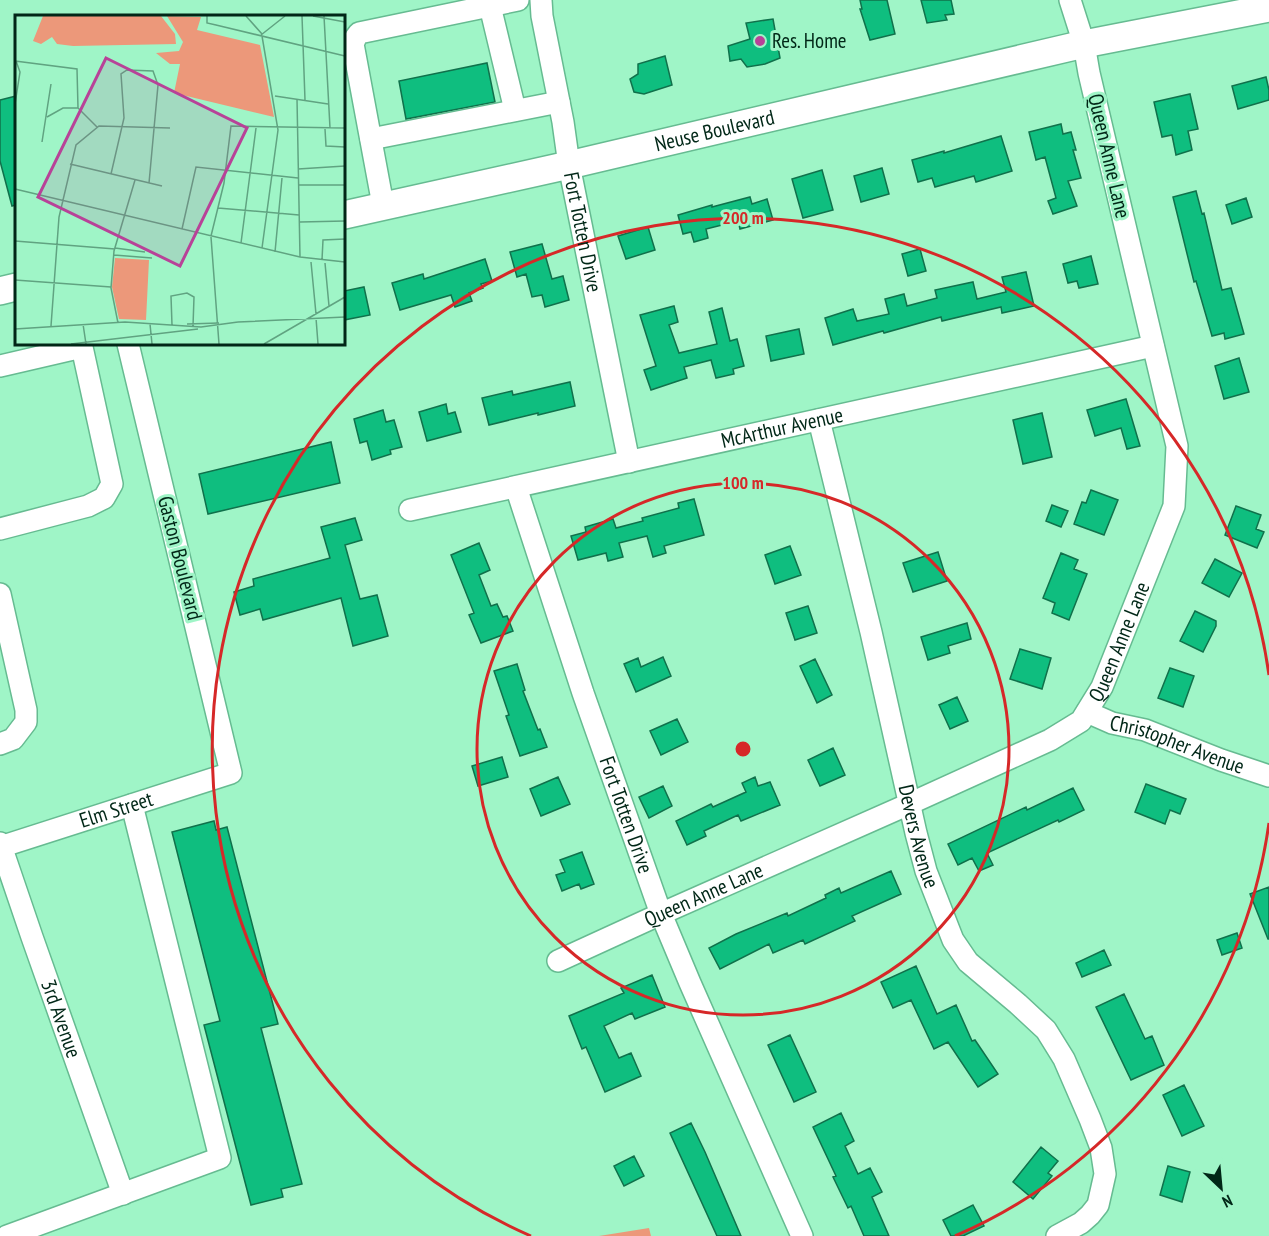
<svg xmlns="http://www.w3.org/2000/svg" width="1269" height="1236" font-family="'PT Sans Narrow',sans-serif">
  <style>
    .green { fill: #ec987a }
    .building { fill: #0fbe7f; stroke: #10714b; stroke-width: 1.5 }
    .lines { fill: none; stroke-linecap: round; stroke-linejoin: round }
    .minor-casing { stroke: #66bb91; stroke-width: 24 }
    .major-casing { stroke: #66bb91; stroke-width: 30 }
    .minor { stroke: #fff; stroke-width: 21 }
    .major { stroke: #fff; stroke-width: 27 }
    .ring { fill: none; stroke: #d62828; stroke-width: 3 }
    .poi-dot { fill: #b84298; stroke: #9ff5c7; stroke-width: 2 }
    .labels { text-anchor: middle; stroke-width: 6; stroke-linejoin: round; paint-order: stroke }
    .poi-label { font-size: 21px; fill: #012717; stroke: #9ff5c7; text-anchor: start }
    .street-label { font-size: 21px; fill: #012717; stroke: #9ff5c7 }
    .inset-road { fill: none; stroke: #60a381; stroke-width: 1.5 }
    .view { fill: #b84298; fill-opacity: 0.15; stroke: #b84298; stroke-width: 3 }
    .inset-edge { fill: none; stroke: #012717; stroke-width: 3 }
    .centre { fill: #d62828; stroke: #9ff5c7; stroke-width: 3 }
    .ring-label { font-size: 18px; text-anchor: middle; font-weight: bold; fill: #d62828; stroke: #9ff5c7; stroke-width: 6; stroke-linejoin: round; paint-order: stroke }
  </style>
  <rect width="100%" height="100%" fill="#9ff5c7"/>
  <!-- green -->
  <path class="green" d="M649 1228 651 1236H599Z"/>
  <!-- building -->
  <path class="building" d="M860 0H887L895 34 870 40 860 9H862Z
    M921 0H951L954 14 945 15 947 20 927 23Z
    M773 19 780 58 765 64 747 67 741 59 730 61 728 46 750 39 746 23Z
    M665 56 672 85 644 94 634 92 630 79 638 74V64Z
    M487 63 495 102 406 119 399 81Z
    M1266 77 1269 90V100L1238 109 1232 86Z
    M1190 94 1198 129 1188 131 1192 150 1176 155 1172 135 1162 137 1154 102Z
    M16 96V205L12 206 0 161V100Z
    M1061 124 1063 134 1071 132 1076 150H1073L1081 178 1068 181 1077 206 1053 214 1048 201 1056 198 1045 157 1036 160 1029 132Z
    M1001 136 1012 171 976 182 974 176 935 187 932 178 918 182 912 160 944 151V153Z
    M882 168 889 194 861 202 854 176Z
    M822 170 833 210 803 218 792 179Z
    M1196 191 1202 214 1204 213 1222 290 1231 288 1244 334 1225 339 1224 333 1212 336 1196 281 1194 282 1173 197Z
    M750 197 752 204 767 199 773 220 740 229 738 221 706 229 708 238 694 242 691 232 683 234 678 215 712 205V207Z
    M1246 198 1252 217 1232 224 1226 205Z
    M648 227 655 250 626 259 618 236Z
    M542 244 552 279 563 276 569 300 545 307 542 295 532 297 526 274 517 277 510 252Z
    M920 249 926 271 908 276 902 254Z
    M1091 256 1098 284 1079 288 1077 281 1068 283 1063 264Z
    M485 259 492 281 481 284 483 288 469 293 472 301 455 307 451 295 400 310 392 283 423 274 424 279Z
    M1026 272 1034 306 1002 313 1001 307 942 321 941 317 884 333 883 331 833 345 825 318 853 309 857 321 889 314 885 299 904 294 907 306 937 298 935 290 973 282 977 299 1006 292 1002 277Z
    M364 287 370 315 344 320V291Z
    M674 306 678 322 669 325 679 353 717 344 709 312 722 308 730 341 737 339 744 366 733 369 734 374 716 378 711 360 684 367 687 378 651 390 644 370 656 366 640 315Z
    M799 329 804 354 771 361 766 336Z
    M1239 358 1249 392 1224 399 1215 366Z
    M570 382 575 406 538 415V413L489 425 482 398 512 391 513 395Z
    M1126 399 1140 446 1127 449 1121 428 1095 436 1087 410Z
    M446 404 448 414 455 412 461 432 427 441 419 412Z
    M383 410 386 422 394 420 402 447 390 450 391 454 372 460 367 441 360 443 354 419Z
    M1042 413 1052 457 1023 464 1013 420Z
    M331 442 340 483 208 514 199 474Z
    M1091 490 1118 500 1104 535 1074 524 1082 502 1086 503Z
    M694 499 704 535 664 546 666 553 653 557 647 536 619 543 623 557 608 561 606 553 578 560 571 536 586 532 585 527 613 519 616 528 643 521 642 518 679 508 678 503Z
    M1052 505 1068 511 1061 527 1046 521Z
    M1236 506 1261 515 1256 529 1264 532 1257 548 1225 535Z
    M355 518 362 540 345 545 360 599 377 595 388 636 353 646 341 598 263 620 260 609 240 615 234 592 254 586 253 579 330 558 321 527Z
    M479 543 490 570 479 575 491 606 497 604 503 617 507 616 513 631 481 643 469 615 474 613 451 555Z
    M790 546 801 575 775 584 765 555Z
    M938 552 947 581 913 592 903 563Z
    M1061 553 1078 560 1074 569 1087 574 1069 620 1052 613 1055 603 1043 598Z
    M1215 559 1242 573 1229 597 1202 583Z
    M808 606 817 633 795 640 786 613Z
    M1195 611 1216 621V626L1203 652 1180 641Z
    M967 623 971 639 948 646 950 653 928 660 921 637Z
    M1020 649 1051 658 1042 689 1010 679Z
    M663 657 671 676 636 692 624 664 638 658 641 667Z
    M815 659 832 695 817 703 800 666Z
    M517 664 525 690 523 691 538 730 540 729 547 747 520 756 506 716 509 715 494 671Z
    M1170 668 1194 676 1183 707 1158 698Z
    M957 697 968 721 950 729 939 705Z
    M677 719 688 742 661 755 650 731Z
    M833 748 845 775 820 786 808 760Z
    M502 757 508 777 478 786 472 766Z
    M558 777 570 804 541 816 530 789Z
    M755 777 758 786 770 782 780 805 741 821 738 815 704 831 706 836 687 845 676 821 711 804 713 807 746 792 742 783Z
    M1146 784 1186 799 1180 814 1170 810 1165 824 1135 812Z
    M663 786 672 806 649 818 639 797Z
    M1073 788 1084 810 1059 822 1058 820 987 853 993 865 979 871 972 858 958 865 948 844 1026 807 1027 810Z
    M214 821 216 830 227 827 278 1024 261 1028 302 1184 281 1189 283 1197 251 1205 204 1025 220 1021 172 832Z
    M582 852 594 884 581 889 579 884 562 891 556 875 565 872 560 860Z
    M891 871 901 894 852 916 855 921 805 944 803 940 773 953 769 944 720 969 709 948 736 934 787 913 788 916 826 898 825 895 839 888 841 893Z
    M1269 887V939H1268L1250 894Z
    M1237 933 1242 948 1222 955 1217 940Z
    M1104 950 1111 965 1082 977 1076 963Z
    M916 966 937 1014 956 1005 972 1041 975 1040 998 1074 978 1087 948 1042 934 1049 911 1000 893 1008 881 982Z
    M652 975 665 1007 635 1019 632 1013 604 1026 619 1058 631 1053 641 1076 605 1092 586 1047 582 1049 569 1016 624 993 621 988Z
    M1124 994 1145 1039 1152 1036 1164 1065 1131 1080 1096 1007Z
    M790 1035 816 1092 794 1102 768 1045Z
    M1184 1085 1204 1126 1182 1136 1163 1095Z
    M841 1113 854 1141 845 1146 858 1174 870 1168 882 1192 872 1197 889 1236H864L851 1206 848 1208 833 1177 836 1176 813 1127Z
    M691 1123 705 1152 741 1236H717L670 1133Z
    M1041 1147 1058 1161 1048 1173 1052 1176 1033 1199 1013 1182Z
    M634 1156 644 1176 624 1186 614 1166Z
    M1168 1166 1190 1172 1182 1202 1160 1195Z
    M973 1205 984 1226 963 1236H951L943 1220Z"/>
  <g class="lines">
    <!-- minor casing -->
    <g class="minor-casing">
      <g id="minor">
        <path id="s1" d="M541 0 542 16 563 122 569 165 629 462"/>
        <path d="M490 6 515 110"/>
        <path d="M371 139 559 102"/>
        <path d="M383 205 353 44 356 37 359 33 518 0"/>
        <path d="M0 366 82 347 112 484 104 498 88 506 0 529"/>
        <path id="s2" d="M819 420 871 632 916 833 926 871 953 940 968 962 1018 1004 1046 1030 1064 1059 1090 1119 1101 1148 1105 1174 1098 1205 1090 1215 1081 1223 1057 1236"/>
        <path id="s3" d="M516 487 583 693 661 914 690 983 802 1236"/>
        <path id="s4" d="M410 510 1153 346"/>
        <path d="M0 594 26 710V722L13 739 0 744"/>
        <path id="s5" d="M1087 712 1112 723 1145 730 1221 760 1269 776"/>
        <path id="s6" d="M0 843 32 937 123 1194"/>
        <path id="s7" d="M0 847 231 773 128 344"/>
        <path id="s8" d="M558 961 665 912 909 804 1050 740 1081 721 1102 687 1174 506 1177 446 1089 73 1084 44 1070 0"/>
        <path d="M7 1236 220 1158 132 805"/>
      </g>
    </g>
    <!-- major casing -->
    <g class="major-casing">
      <g id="major">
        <path id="s9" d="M344 215 569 165 1084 44 1269 8"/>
        <path d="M0 291 16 287"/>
      </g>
    </g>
    <!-- minor -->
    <use href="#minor" class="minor"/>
    <!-- major -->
    <use href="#major" class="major"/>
  </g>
  <!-- distance rings -->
  <g class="ring">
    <circle cx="743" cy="749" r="266"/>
    <path d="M1269 823A531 531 0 0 1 955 1236M531 1236A531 531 0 1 1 1269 675"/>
  </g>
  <!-- markers -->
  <circle class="poi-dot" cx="760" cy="41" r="6"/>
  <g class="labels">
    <!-- poi labels -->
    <g class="poi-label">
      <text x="772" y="48">Res. Home</text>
    </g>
    <!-- street labels -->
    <g class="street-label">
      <text dy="7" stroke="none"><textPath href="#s9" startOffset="380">Neuse Boulevard</textPath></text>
      <text transform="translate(1109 156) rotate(77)" y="7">Queen Anne Lane</text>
      <text dy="7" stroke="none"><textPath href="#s1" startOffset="236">Fort Totten Drive</textPath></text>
      <text dy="7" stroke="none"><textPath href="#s4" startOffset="381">McArthur Avenue</textPath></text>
      <text transform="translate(180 558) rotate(76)" y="7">Gaston Boulevard</text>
      <text dy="7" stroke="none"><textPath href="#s8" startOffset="664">Queen Anne Lane</textPath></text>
      <text dy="7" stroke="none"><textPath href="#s5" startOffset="96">Christopher Avenue</textPath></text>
      <text dy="7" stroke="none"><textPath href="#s7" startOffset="122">Elm Street</textPath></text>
      <text dy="7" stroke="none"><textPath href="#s3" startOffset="346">Fort Totten Drive</textPath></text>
      <text dy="7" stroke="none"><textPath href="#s2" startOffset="428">Devers Avenue</textPath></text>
      <text dy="7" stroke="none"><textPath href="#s8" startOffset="160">Queen Anne Lane</textPath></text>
      <text dy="7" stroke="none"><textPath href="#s6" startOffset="186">3rd Avenue</textPath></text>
    </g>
  </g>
  <!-- overview -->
  <g transform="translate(15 15)">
    <rect width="330" height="330" fill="#9ff5c7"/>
    <path d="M28 1H146L160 19 161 29 58 31 42 29 37 22 26 29 18 26ZM152 1 186 2 182 15 245 30 259 102 159 78 165 49H155L141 38 164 36 168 27ZM100 243 134 245 131 305 104 304 97 272Z" fill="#ec987a"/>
    <path class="inset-road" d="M192 1V8L201 10 330 41M231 1 247 19M287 1 290 85M298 1 330 7M309 1 315 113M246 20 270 1M247 21 263 115 247 233M0 46 62 54 63 93 82 112M260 81 313 89M282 84 285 242M0 89 5 57 1 46M32 102 48 93H63M310 114 311 131 330 132M27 127 36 69M55 149 147 171M283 154 330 151M96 159 109 103 106 59 112 55 138 56 143 70 134 168M283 170H330M0 174 285 242 330 247M203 193 284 200M285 207 330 206M167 214 181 152 283 163M196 221 209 168 216 111 330 113M196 222 204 329M0 226 100 234M226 228 241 113M100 233 130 237M260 237 267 163M99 240 137 243M307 245 308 225 330 224M296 247 301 299M310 248 314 291M0 265 96 272M301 303 303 329M223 307 330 302M103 308 96 273 99 236 120 165M68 309 71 329M135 309 137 329M172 309 204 308M157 310 156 281 172 278 179 282 178 311M36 311 44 202 61 130 84 111 155 113M0 314 110 307 186 312 223 307M56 329 183 314M249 329 330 282"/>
    <path class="view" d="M91 43 232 113 165 251 23 182Z"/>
    <rect width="330" height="330" class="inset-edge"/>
  </g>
  <circle cx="743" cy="749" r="9" class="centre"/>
  <g class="ring-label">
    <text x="743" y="224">200 m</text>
    <text x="743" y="489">100 m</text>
  </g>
  <!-- north arrow -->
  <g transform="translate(1221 1188) rotate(154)" stroke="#9ff5c7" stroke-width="4.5" paint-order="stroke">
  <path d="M0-4.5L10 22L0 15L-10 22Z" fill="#012717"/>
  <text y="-9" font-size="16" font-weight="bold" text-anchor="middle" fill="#012717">N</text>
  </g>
</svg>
